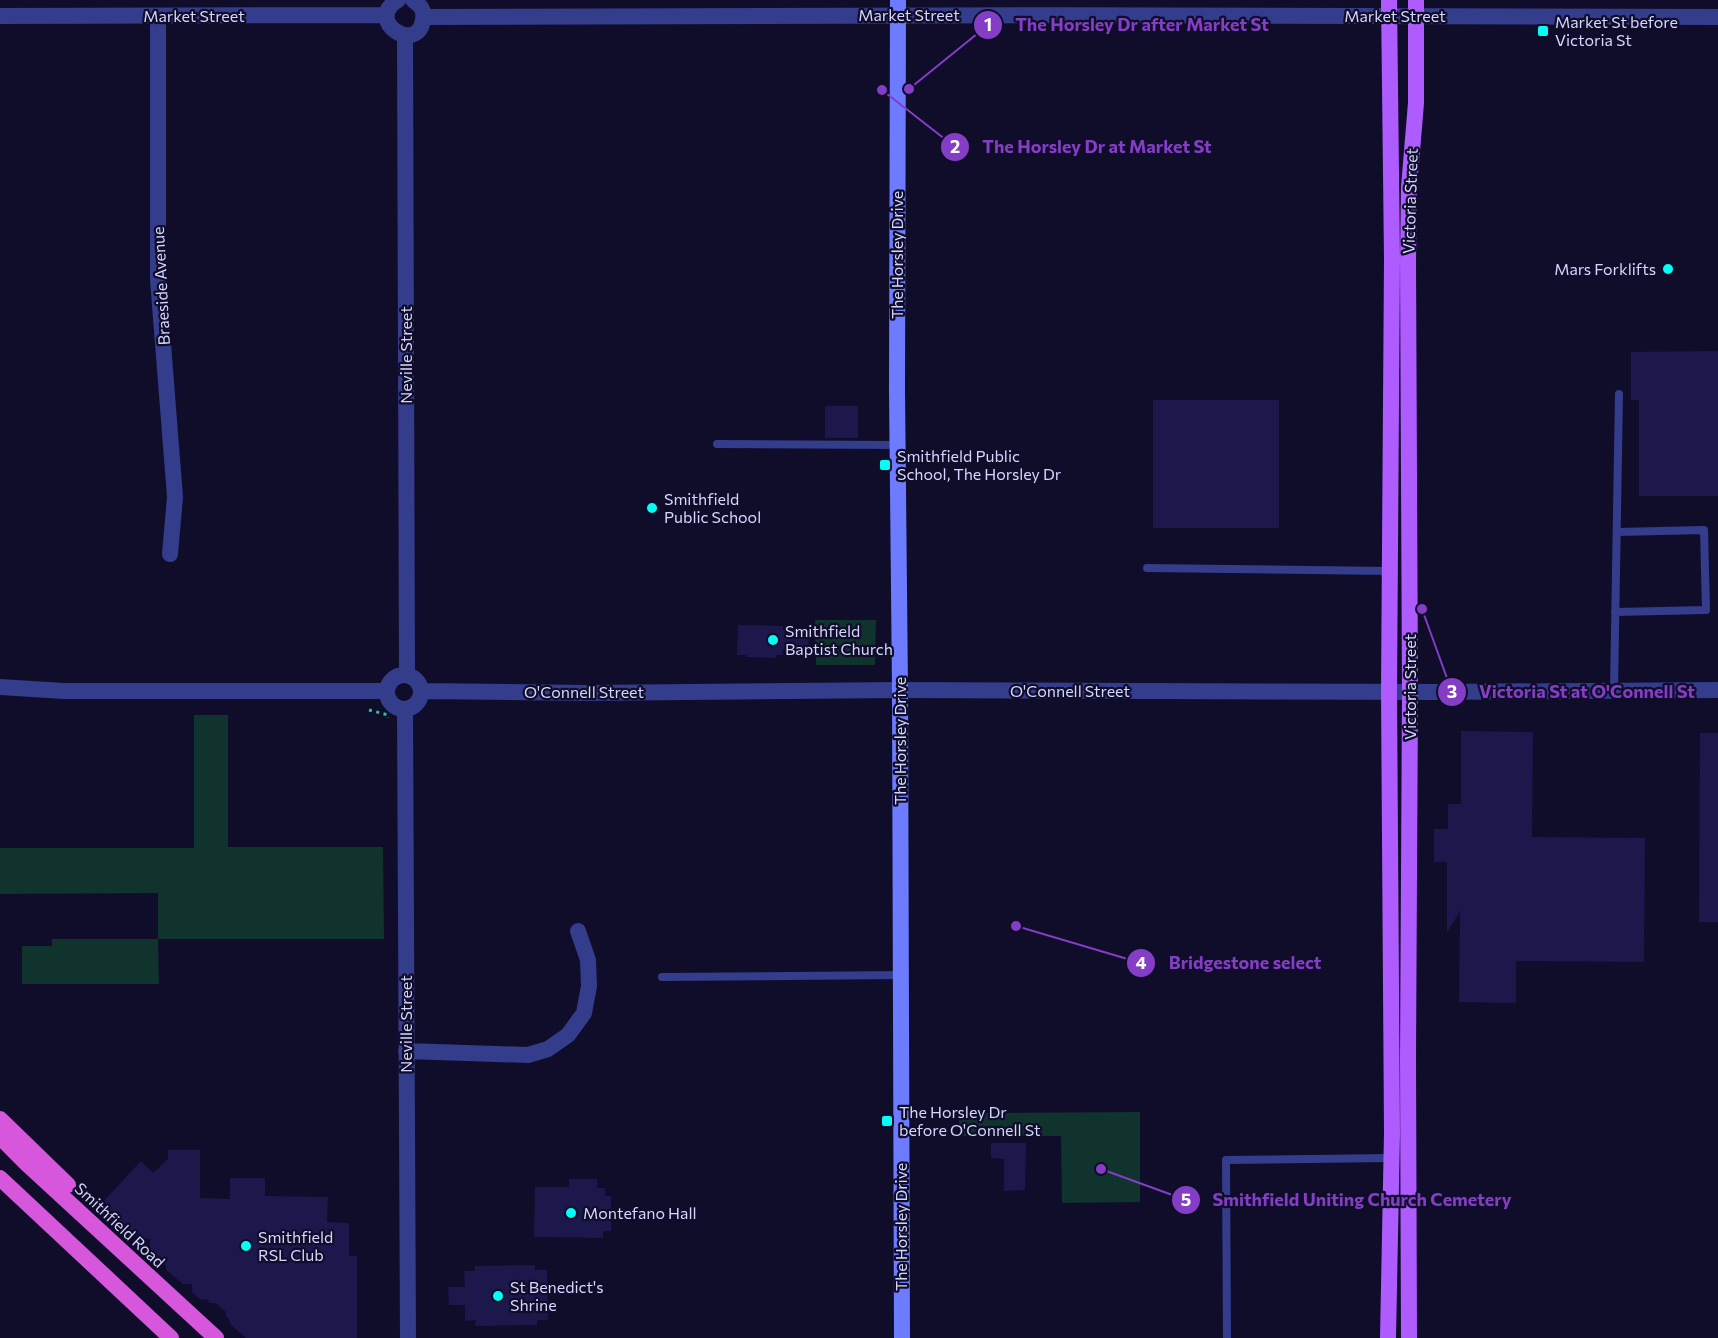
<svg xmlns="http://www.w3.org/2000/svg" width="1718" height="1338" font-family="Commissioner,sans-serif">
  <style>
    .green { fill: #10332e }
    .building { fill: #1c184c }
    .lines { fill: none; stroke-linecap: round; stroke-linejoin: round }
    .path { stroke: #24c4a6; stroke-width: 3; stroke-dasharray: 3 4.5; stroke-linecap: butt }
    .service { stroke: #343c8c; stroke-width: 8 }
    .minor { stroke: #343c8c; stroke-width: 16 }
    .secondary { stroke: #6c7bff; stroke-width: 16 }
    .primary { stroke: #ae5cff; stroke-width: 16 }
    .trunk { stroke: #d656dc; stroke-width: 16 }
    .poi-dot { fill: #01fff8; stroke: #0f0d29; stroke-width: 2 }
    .labels { text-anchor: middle; stroke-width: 4.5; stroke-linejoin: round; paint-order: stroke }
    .street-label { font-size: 16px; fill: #d5d6ff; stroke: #0f0d29 }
    .poi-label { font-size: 16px; fill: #d5d6ff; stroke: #0f0d29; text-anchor: start }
    .leader { fill: none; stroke: #843dc5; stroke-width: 2 }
    .callout-dot { fill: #843dc5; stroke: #0f0d29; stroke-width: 2 }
    .mark-label { font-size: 18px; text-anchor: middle; font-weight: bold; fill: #fff }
    .callout-label { font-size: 18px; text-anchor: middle; font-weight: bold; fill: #843dc5; stroke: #0f0d29; stroke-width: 4.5; stroke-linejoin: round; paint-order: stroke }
  </style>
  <rect width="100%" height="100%" fill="#0f0d29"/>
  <!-- green -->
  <path class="green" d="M815 620H876L875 665H816Z
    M194 715H228V847H383L384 939H158L159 984H22V946H52V939H158V893L0 894V848H194Z
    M1140 1112V1202L1062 1203 1061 1136H959V1113Z"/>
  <!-- building -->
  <path class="building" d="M1718 351V496H1639V400H1631V352Z
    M1153 400H1279V528H1153Z
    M825 406H858V438H825Z
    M738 625 783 626V630H809L808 650 783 649 782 655H776V658L746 657V655H737Z
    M1461 731 1533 732 1532 837 1645 838 1644 962 1516 961V1003L1459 1002 1460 911 1447 933V862H1434V829H1448V804H1461Z
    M1700 733H1718V922H1699Z
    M991 1143H1026L1025 1190 1004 1191V1159L991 1158Z
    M168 1150H200V1198L230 1199V1178H265V1196L328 1197 327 1222 349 1223V1256H357V1338H246L230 1324V1320L226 1316V1312L215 1303H210L207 1299 201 1300 192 1292V1284H183L166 1270V1266L150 1250V1239L137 1238 101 1204 141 1161 153 1173 168 1159Z
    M569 1179H597V1188H605V1196H611V1231H603V1238L534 1237 535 1187H569Z
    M535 1265V1270H547L548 1320H537V1325L475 1326 476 1320 465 1321V1305H449L448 1287H465L464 1271H475V1266Z"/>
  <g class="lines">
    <!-- path -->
    <path class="path" d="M369 710 388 715V718"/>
    <!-- service -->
    <path class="service" d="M717 444 897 445
      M1147 568 1390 571
      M1615 612 1706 610 1704 530 1617 532
      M1614 690 1619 394
      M662 977 901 975
      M1227 1338 1226 1160 1391 1158"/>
    <!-- minor -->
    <path class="minor" d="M398 0C363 21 419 56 423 19 425 10 420 5 413 0
      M0 16 387 15
      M158 16V280L175 497 170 554
      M424 17C855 13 1287 16 1718 17
      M405 35 407 675
      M387 692a17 17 0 1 1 34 0a17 17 0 1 1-34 0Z
      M0 687 64 691H387
      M421 691 587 693 900 690 1436 692 1718 690
      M405 710 408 1338
      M406 1051 528 1055 548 1049 568 1035 584 1013 589 986 588 960 578 931"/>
    <!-- secondary -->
    <path class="secondary" d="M898 0 897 390 900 690 902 1338"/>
    <!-- primary -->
    <path class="primary" d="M1388 1338 1392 1133 1389 692 1392 259 1389 0
      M1409 1338 1408 1058 1410 692 1408 261 1409 187 1416 103V0"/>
    <!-- trunk -->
    <path class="trunk" d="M0 1119 68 1185
      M0 1137 26 1163 216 1338
      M0 1178 171 1338"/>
  </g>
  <!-- markers -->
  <g class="poi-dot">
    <rect x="1537" y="25" width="12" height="12" rx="3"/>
    <circle cx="1668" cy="269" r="6"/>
    <rect x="879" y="459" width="12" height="12" rx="3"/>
    <circle cx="652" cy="508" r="6"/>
    <circle cx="773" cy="640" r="6"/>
    <rect x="881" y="1115" width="12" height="12" rx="3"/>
    <circle cx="571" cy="1213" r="6"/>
    <circle cx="246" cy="1246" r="6"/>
    <circle cx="498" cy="1296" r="6"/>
  </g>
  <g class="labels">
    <!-- street labels -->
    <g class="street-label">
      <text x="909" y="21">Market Street</text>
      <text x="194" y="22">Market Street</text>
      <text x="1395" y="22">Market Street</text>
      <text transform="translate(1410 201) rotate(-88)" y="6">Victoria Street</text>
      <text transform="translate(897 255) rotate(-90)" y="6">The Horsley Drive</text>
      <text transform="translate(161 286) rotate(-93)" y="6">Braeside Avenue</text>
      <text transform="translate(406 355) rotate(-90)" y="6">Neville Street</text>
      <text transform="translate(1410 687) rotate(-90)" y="6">Victoria Street</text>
      <text x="1070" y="697">O'Connell Street</text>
      <text x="584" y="698">O'Connell Street</text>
      <text transform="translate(900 741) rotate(-90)" y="6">The Horsley Drive</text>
      <text transform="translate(406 1024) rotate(-90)" y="6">Neville Street</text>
      <text transform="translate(120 1225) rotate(43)" y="6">Smithfield Road</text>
      <text transform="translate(901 1227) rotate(-90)" y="6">The Horsley Drive</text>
    </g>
    <!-- poi labels -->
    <g class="poi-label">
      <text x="1555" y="28">Market St before<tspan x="1555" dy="18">Victoria St</tspan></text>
      <text x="1656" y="275" text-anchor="end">Mars Forklifts</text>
      <text x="897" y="462">Smithfield Public<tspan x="897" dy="18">School, The Horsley Dr</tspan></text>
      <text x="664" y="505">Smithfield<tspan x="664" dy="18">Public School</tspan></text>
      <text x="785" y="637">Smithfield<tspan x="785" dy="18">Baptist Church</tspan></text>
      <text x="899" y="1118">The Horsley Dr<tspan x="899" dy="18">before O'Connell St</tspan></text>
      <text x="583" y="1219">Montefano Hall</text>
      <text x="258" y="1243">Smithfield<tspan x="258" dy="18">RSL Club</tspan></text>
      <text x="510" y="1293">St Benedict's<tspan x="510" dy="18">Shrine</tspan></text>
    </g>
  </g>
  <!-- callouts -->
  <path class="leader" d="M909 89L988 25M882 90L955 147M1422 609L1452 692M1016 926L1141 963M1101 1169L1186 1200"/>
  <g class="callout-dot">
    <circle cx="909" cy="89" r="6"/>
    <circle cx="882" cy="90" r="6"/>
    <circle cx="1422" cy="609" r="6"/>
    <circle cx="1016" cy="926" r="6"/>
    <circle cx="1101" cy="1169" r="6"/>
    <circle cx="988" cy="25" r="15"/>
    <circle cx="955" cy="147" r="15"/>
    <circle cx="1452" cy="692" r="15"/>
    <circle cx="1141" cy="963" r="15"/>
    <circle cx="1186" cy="1200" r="15"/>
  </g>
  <g class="mark-label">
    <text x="988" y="31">1</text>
    <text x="955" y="153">2</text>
    <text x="1452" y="698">3</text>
    <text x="1141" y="969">4</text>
    <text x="1186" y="1206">5</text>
  </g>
  <g class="callout-label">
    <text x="1142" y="31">The Horsley Dr after Market St</text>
    <text x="1097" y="153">The Horsley Dr at Market St</text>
    <text x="1587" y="698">Victoria St at O'Connell St</text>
    <text x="1245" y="969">Bridgestone select</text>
    <text x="1362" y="1206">Smithfield Uniting Church Cemetery</text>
  </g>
</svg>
